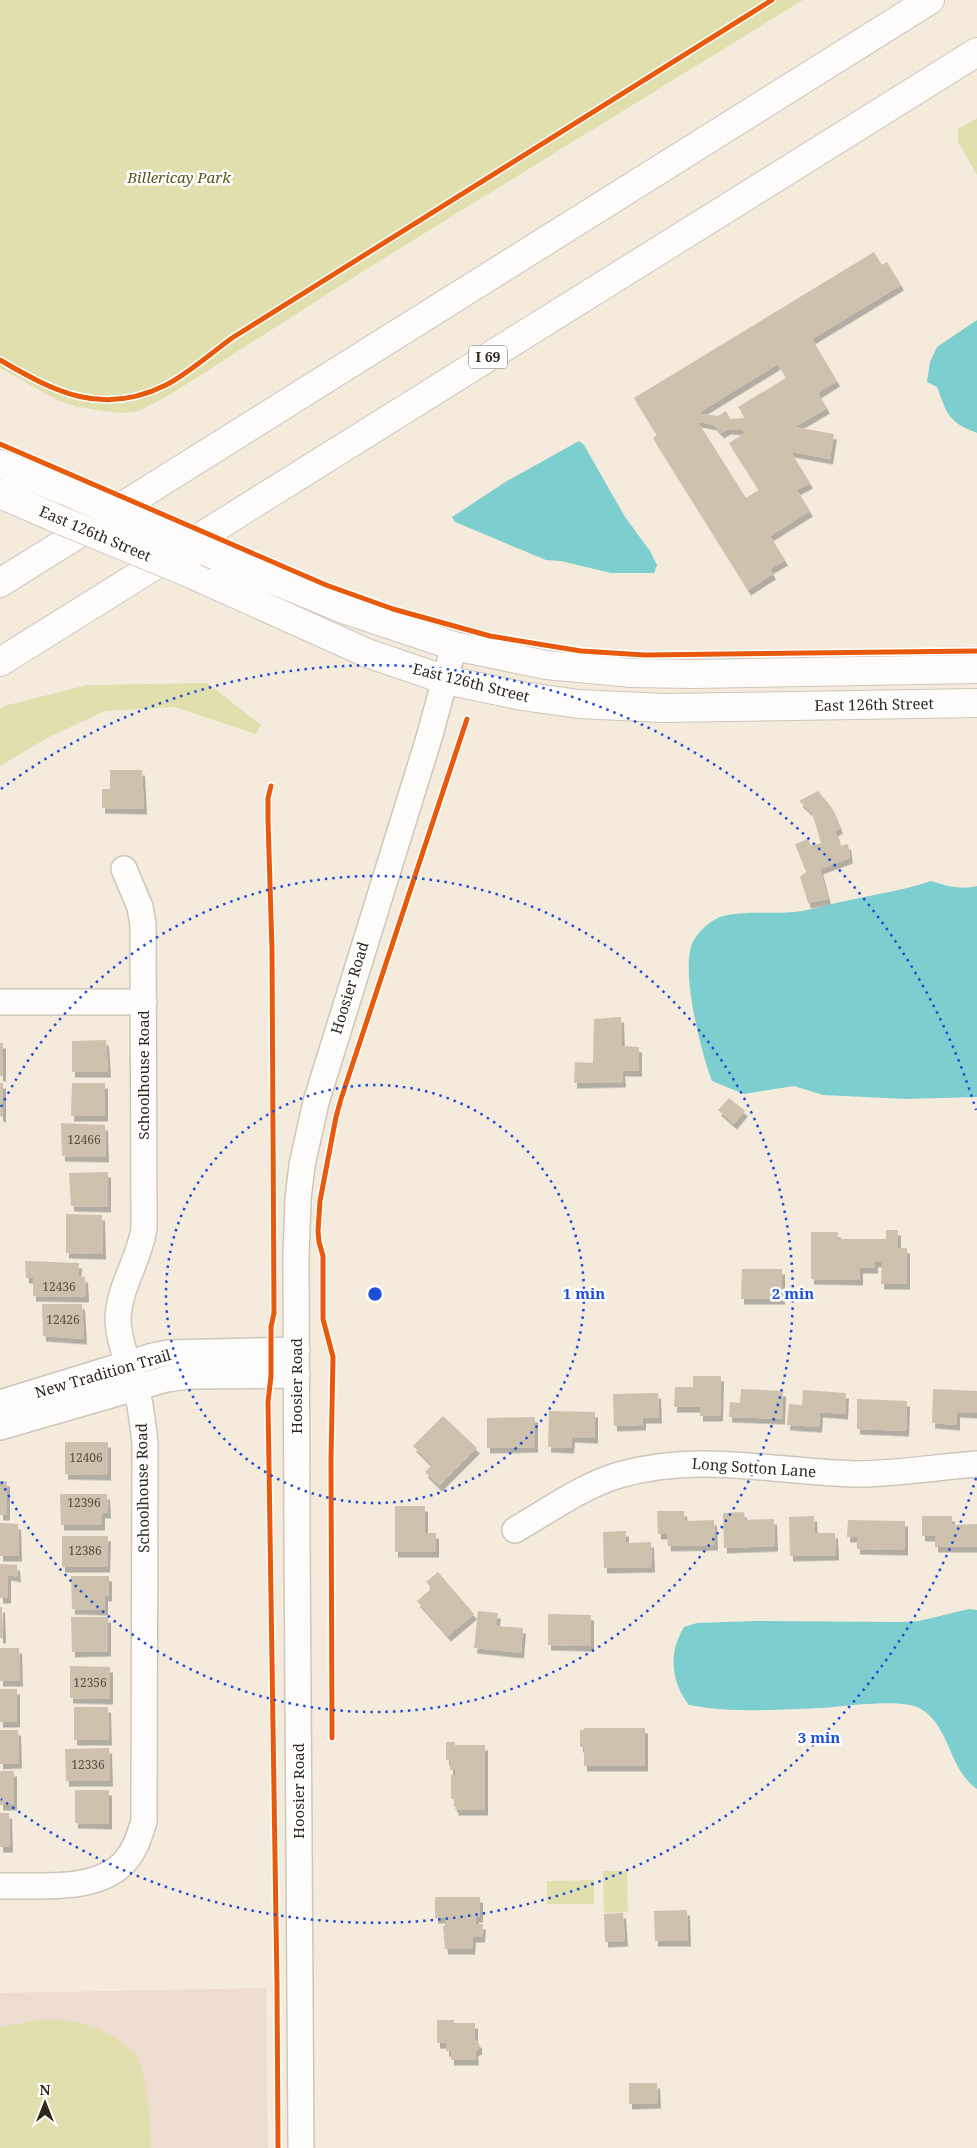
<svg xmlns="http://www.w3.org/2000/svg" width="977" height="2148" font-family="'Noto Serif',serif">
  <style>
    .education { fill: #edddd0 }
    .green { fill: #e1dfae }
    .water { fill: #7dcece }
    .building { fill: #cec1ad; fill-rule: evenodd; filter: url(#shadow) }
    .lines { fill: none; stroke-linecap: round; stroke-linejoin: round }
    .minor-casing { stroke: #cec6ba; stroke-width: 28 }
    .major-casing { stroke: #cec6ba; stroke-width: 30 }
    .highway-casing { stroke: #cec6ba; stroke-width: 30 }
    .minor { stroke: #fdfcfa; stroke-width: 25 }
    .major { stroke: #fdfcfa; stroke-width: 28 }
    .highway { stroke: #fdfcfa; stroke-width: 28 }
    .major-bridge-casing { stroke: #cec6ba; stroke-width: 30; stroke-linecap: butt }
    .major-bridge { stroke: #fdfcfa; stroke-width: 28 }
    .cycleway-casing { stroke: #fff; stroke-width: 8 }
    .cycleway { stroke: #e8590c; stroke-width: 5 }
    .ring { fill: none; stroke: #1d4ed8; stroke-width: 2.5; stroke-dasharray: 2.5 5 }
    .labels { text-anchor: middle; stroke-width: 5; stroke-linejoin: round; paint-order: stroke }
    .number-label { font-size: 12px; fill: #574e40 }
    .shield { fill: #fff; stroke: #6d6860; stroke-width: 1 }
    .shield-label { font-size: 14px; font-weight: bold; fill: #2f281c }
    .park-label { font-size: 15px; font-style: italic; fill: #55571a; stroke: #fff }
    .street-label { font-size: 15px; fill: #2f281c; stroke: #fff }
    .centre { fill: #1d4ed8; stroke: #fff; stroke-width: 2.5 }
    .ring-label { font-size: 15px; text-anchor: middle; font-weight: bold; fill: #1d4ed8; stroke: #fff; stroke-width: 5; stroke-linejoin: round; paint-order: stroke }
  </style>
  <defs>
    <filter id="shadow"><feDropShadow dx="3" dy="5.5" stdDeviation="0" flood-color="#0004"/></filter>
  </defs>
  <rect width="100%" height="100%" fill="#f4ebdd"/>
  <!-- education -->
  <path class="education" d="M266 1988 268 2148H0V1993Z"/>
  <!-- green -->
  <path class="green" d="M0 0H803L368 268 171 394 139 411 120 413 103 411 78 407 57 400 0 368Z
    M977 118V175L958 142V129Z
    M207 683 261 725 256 734 175 707 105 711 47 738 0 766V709L4 706 87 685Z
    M603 1871H627L628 1912 604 1913Z
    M594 1880V1904H547V1881Z
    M38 2020C49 2021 61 2019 72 2021 93 2025 121 2038 135 2055 146 2066 152 2131 151 2148H0V2027Z"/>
  <!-- water -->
  <path class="water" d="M977 320V433C947 421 948 415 937 387L927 382 930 362 937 347Z
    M579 441 584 445 625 517 650 551 657 565 654 573H611L561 561 546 560 455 522 452 517 507 481Z
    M931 881C946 886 961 890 977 886V1097L907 1099 823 1095 794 1086 744 1094 712 1081C701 1052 682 976 691 947 695 934 710 920 723 916 748 910 776 915 802 911 818 908 834 903 850 900 878 894 904 890 931 881Z
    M969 1609 977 1610V1789C949 1770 950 1726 921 1709 902 1697 842 1707 819 1708 776 1710 731 1713 689 1705 671 1682 668 1653 684 1627L697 1623 755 1621 903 1622 919 1621Z"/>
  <!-- building -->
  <path class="building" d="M874 252 882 265 887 262 901 285 812 339 837 381 818 393 827 408 795 427 834 434 830 459 791 452 810 483 797 490 810 511 770 536 785 560 770 569 773 574 748 590 653 438 657 435 634 398ZM778 364 786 378 738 407 746 418 730 419 726 411 718 416 702 414 700 412ZM698 422 714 425 721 433 728 429 743 430 745 433 729 443 759 490 746 498Z
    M110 770H142L144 809 102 808V789H110Z
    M818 791 832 808 840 828 835 831 840 846 848 844 850 858 820 869 828 899 808 903 800 877 806 872 795 844 808 839 811 846 821 843 812 813 799 801Z
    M621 1017 622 1046 639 1047V1071H622L623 1082 574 1083 575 1062 593 1063 594 1019Z
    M106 1040 108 1072H72V1041Z
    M0 1043H3V1076H0Z
    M0 1083H3V1117L0 1116Z
    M72 1083H105V1116H71Z
    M729 1098 745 1111 734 1124 718 1110Z
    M61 1123 105 1125 106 1157 62 1156Z
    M108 1172V1207L71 1206 69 1173Z
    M66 1214 102 1215 103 1254 66 1253Z
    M886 1230H898V1248H907V1284H881L882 1262H875V1268H860V1280L811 1279V1232H838V1239H886Z
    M25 1261 79 1263 78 1276 85 1277 86 1297 33 1296V1278H26Z
    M742 1269H782V1299H741Z
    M42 1304H82L84 1339 43 1336Z
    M693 1376H721L720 1416H700V1407H674L675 1387H693Z
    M741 1389 783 1391 782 1419 729 1417 730 1402 740 1403Z
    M933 1389 977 1391V1413L957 1412V1425L932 1423Z
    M803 1390 846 1393 845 1414 820 1412 819 1427 787 1425 789 1404 802 1405Z
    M658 1393 659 1418H643V1425L614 1426 613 1394Z
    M857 1399 907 1401 906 1431 857 1429Z
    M549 1411 595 1412V1438L572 1437 571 1448 548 1447Z
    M443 1416 477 1448 439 1486 425 1472 432 1465 413 1446Z
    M535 1417V1447L487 1448V1418Z
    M65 1442H108V1475L65 1474Z
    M0 1481H7V1515H0Z
    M60 1494H107L108 1513H102V1525H61Z
    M395 1506H425V1533H436V1552H395Z
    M657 1511H684L685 1521 714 1520 715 1545 668 1546 667 1534H658Z
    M744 1512 745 1520 774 1519 775 1546 724 1548 723 1513Z
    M814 1516 815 1533H835L836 1555 790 1556 789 1517Z
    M922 1516H952V1525L977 1524V1547H935V1536H922Z
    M848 1520 905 1521V1550L857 1549V1537H847Z
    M0 1523 18 1524 19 1556H0Z
    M626 1531V1543L651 1542 652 1567 604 1568 603 1532Z
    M62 1536H108L107 1567H62Z
    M0 1564 17 1565 18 1577 8 1575V1598H0Z
    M438 1572 474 1614 448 1636 417 1601 432 1588 426 1582Z
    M71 1576H109V1596H105V1610L72 1609Z
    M0 1607H2L3 1638H0Z
    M478 1611 498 1613 496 1626 523 1628 521 1653 474 1648Z
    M548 1614 591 1615V1646L548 1645Z
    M71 1617H108V1651L72 1652Z
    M0 1648H19L20 1681H0Z
    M70 1666 110 1667V1699L70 1698Z
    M0 1689H17V1722H0Z
    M74 1707H108L109 1740H74Z
    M584 1728H645V1766H584V1747H580V1730H584Z
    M0 1730H18L19 1763 0 1764Z
    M446 1742H455V1745H485V1810H455L456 1807H454V1799H451V1775H455V1770H450V1760H446Z
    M109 1748 110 1781H66L65 1749Z
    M0 1771H14V1805H0Z
    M75 1790H109V1824L75 1823Z
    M0 1813H9L10 1847H0Z
    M435 1897H480V1917H476V1924H483L482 1937H473L472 1949H445L443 1926H445V1918H435Z
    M687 1910 688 1941H655L654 1911Z
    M623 1913 625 1941 605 1942 604 1914Z
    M437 2020H454V2023H475V2040L479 2043V2049L475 2051 476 2060H451V2051H446V2043H437Z
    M629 2083H657L658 2103 629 2104Z"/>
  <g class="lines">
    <!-- minor casing -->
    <g class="minor-casing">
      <path id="minor" d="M0 1002H144
        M0 1403 153 1356 168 1353 297 1350
        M0 1427 166 1379 188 1376 297 1375
        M515 1530C548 1511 582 1486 619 1475 698 1452 776 1472 856 1474 896 1474 937 1467 977 1464
        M0 1886C38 1885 101 1893 127 1859 136 1848 140 1834 144 1821L145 1444C143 1424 141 1406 136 1387 129 1365 119 1343 118 1320 118 1288 140 1259 144 1228L143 924 140 907 124 869
        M301 2148 297 1542 296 1256 298 1199 302 1165 316 1102 429 738 454 646"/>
    </g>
    <!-- major casing -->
    <g class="major-casing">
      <path id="major" d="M0 464 79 497
        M0 494 53 517
        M216 556 346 610 454 646 546 665 632 673 693 674 977 669
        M189 573 367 653 446 680 522 696 579 704 663 708 977 703"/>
    </g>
    <!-- highway casing -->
    <g class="highway-casing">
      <path id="highway" d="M0 583 930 0
        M0 662 977 52"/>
    </g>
    <!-- minor -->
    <use href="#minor" class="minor"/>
    <!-- major -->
    <use href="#major" class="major"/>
    <!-- highway -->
    <use href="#highway" class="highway"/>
    <!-- major-bridge casing -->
    <g class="major-bridge-casing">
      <path id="major-bridge" d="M79 497 216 556
        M53 517 189 573"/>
    </g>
    <!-- major-bridge -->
    <use href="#major-bridge" class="major-bridge"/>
    <!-- cycleway casing -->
    <g class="cycleway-casing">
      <path id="cycleway" d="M0 360C55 392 102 417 166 385 189 373 210 354 232 338L772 0
        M0 444 326 585 393 609 490 636 581 651 645 655 977 651
        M271 786 268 798V820L272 950 274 1313 271 1327V1376L268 1402 277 1985 278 2148
        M332 1738 331 1459 333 1357 323 1319V1256L319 1242 318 1231 320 1201 336 1117 341 1099 467 719"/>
    </g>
    <!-- cycleway -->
    <use href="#cycleway" class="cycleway"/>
  </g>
  <!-- distance rings -->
  <g class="ring">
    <circle cx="375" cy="1294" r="209"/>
    <path d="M1 1107A418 418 0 1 1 1 1481"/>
    <path d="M976 1478A628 628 0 0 1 1 1799M1 789A628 628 0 0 1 976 1110"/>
  </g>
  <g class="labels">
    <!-- number labels -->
    <g class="number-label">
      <text x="84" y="1144">12466</text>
      <text x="59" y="1291">12436</text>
      <text x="63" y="1324">12426</text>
      <text x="86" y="1462">12406</text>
      <text x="84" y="1507">12396</text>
      <text x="85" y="1555">12386</text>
      <text x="90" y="1687">12356</text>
      <text x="88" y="1769">12336</text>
    </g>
    <!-- shield labels -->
    <rect class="shield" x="469" y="345.5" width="38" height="23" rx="4"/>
    <g class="shield-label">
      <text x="488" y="362">I 69</text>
    </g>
    <!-- park labels -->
    <g class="park-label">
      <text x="179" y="183">Billericay Park</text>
    </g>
    <!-- street labels -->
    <g class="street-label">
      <text transform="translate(95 534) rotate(23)" y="5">East 126th Street</text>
      <text transform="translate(471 683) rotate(14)" y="5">East 126th Street</text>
      <text transform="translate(874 705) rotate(-1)" y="5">East 126th Street</text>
      <text transform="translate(350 988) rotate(-73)" y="5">Hoosier Road</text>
      <text transform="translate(144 1075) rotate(-90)" y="5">Schoolhouse Road</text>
      <text transform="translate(103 1374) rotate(-16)" y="5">New Tradition Trail</text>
      <text transform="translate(297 1386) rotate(-90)" y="5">Hoosier Road</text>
      <text transform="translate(754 1468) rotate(4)" y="5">Long Sotton Lane</text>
      <text transform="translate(143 1488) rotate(-91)" y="5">Schoolhouse Road</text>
      <text transform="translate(299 1791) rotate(-90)" y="5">Hoosier Road</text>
    </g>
  </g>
  <circle cx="375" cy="1294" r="8" class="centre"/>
  <g class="ring-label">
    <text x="584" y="1299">1 min</text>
    <text x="793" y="1299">2 min</text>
    <text x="819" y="1743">3 min</text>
  </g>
  <!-- north arrow -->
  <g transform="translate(45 2103)" stroke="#ffffff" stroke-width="4" paint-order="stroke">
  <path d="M0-4L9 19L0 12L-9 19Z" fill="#2f281c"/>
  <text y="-8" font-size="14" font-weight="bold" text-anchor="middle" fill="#2f281c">N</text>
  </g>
</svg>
